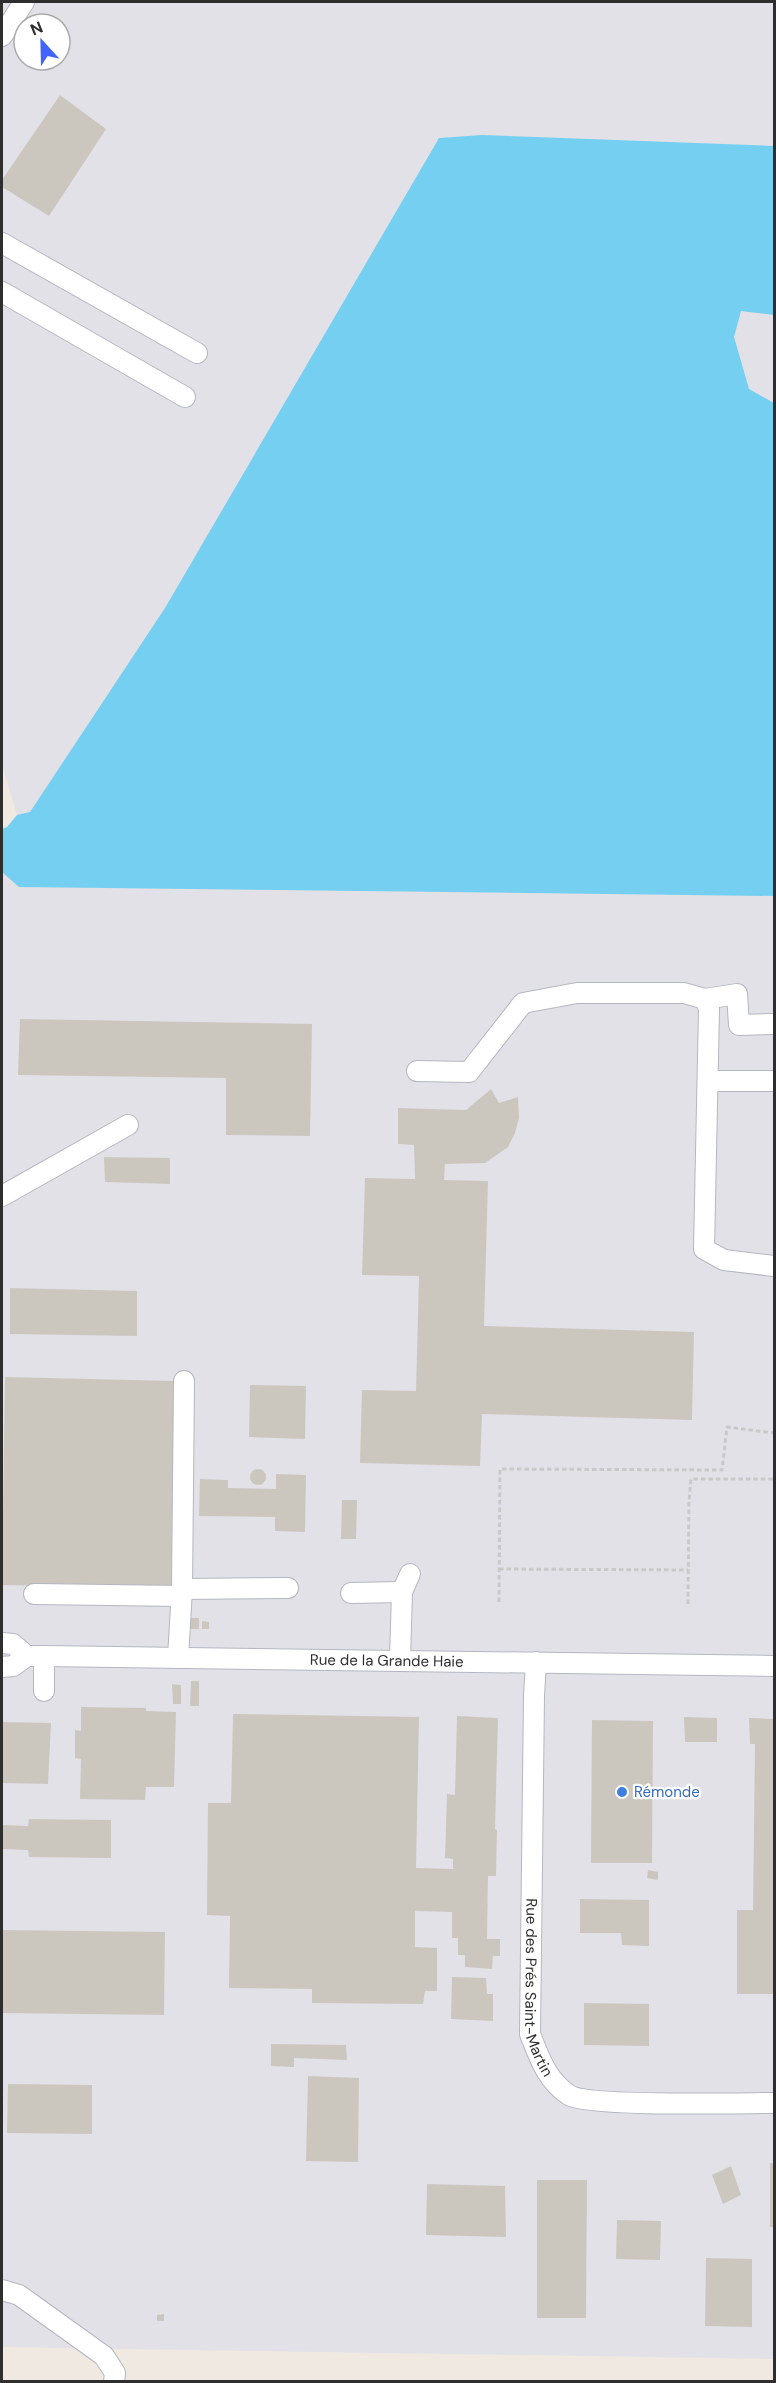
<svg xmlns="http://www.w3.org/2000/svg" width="776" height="2383" font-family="'DM Sans',sans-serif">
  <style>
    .industrial { fill: #e3e1e8; fill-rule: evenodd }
    .water { fill: #75cff0 }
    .building { fill: #cbc7bf }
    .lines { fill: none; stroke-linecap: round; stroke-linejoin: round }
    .minor-casing { stroke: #b4b7c1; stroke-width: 22 }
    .path { stroke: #c9c9c9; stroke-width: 3; stroke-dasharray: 4.5 3; stroke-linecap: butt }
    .minor { stroke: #fff; stroke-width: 20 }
    .shop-dot { fill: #3f7fe0; stroke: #fff; stroke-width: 2 }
    .labels { text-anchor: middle; stroke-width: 4.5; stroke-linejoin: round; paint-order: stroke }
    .street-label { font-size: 15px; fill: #2e2e2e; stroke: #fff }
    .shop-label { font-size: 15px; fill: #366cbe; stroke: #fff; text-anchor: start }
  </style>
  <rect width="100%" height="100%" fill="#efe9e1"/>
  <!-- industrial -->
  <path class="industrial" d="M2 2H774V2359L2 2347V829L7 827 17 815 2 765ZM24 24H60V60H24Z"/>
  <!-- water -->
  <path class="water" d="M482 135 774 146V315L741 311 734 337 749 389 774 403V896L19 887 2 872V829L7 827 17 815 30 812 165 608 439 138Z"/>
  <!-- building -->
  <path class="building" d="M60 95 106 129 49 216 2 187V180Z
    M20 1019 312 1024 310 1136 226 1135V1078L18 1075Z
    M491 1089 499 1103 518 1097 519 1118 515 1133 508 1147 485 1163 445 1164 444 1180 488 1181 484 1326 694 1332 692 1420 482 1414 480 1466 360 1463 362 1390 416 1391 419 1276 362 1275 365 1178 415 1179 414 1145 398 1144V1108L466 1110Z
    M104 1157 170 1158V1184L105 1182Z
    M10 1288 137 1291V1336L10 1334Z
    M5 1377 174 1381 171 1588 2 1585Z
    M250 1385 306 1386 305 1439 249 1437Z
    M250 1477a8 8 0 1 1 16 0a8 8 0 1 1-16 0Z
    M276 1474 306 1475 305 1532 275 1531V1517L199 1516 200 1479 228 1480V1488L276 1489Z
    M342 1500H357L356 1539H341Z
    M190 1618H199V1629H190Z
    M202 1621 209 1622V1629H202Z
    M191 1681H199V1706H190Z
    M172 1684 181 1685V1704H173Z
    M81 1707 146 1708V1711L176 1712 174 1787H146L145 1800 80 1799 81 1759 75 1758V1730L81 1731Z
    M233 1714 419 1717 416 1868 453 1869V1859L445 1858 447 1794 455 1795 457 1716 498 1718 495 1829 497 1830 496 1876H488L487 1939H500V1956H493L492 1969 465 1967V1955H458V1938H452V1912L415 1911V1947L437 1948V1991H425L423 2004 312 2003V1989L229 1988 230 1916 207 1915 208 1803H231Z
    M684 1717 717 1718V1742H685Z
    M749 1718 774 1719V1994H737V1910H753L755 1744H750Z
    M592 1720 653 1721 652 1863H591Z
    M2 1722 51 1723 48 1784 2 1783Z
    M29 1819 111 1820V1858L29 1857 28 1850 2 1849V1825L28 1826Z
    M648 1870 658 1872V1880L647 1878Z
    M580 1899 649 1900V1946L622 1945 621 1933H580Z
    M2 1930 165 1932 164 2015 2 2013Z
    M452 1977 486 1978 487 1994H493V2021L451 2019Z
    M584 2003 649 2004V2046L584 2045Z
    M271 2044 346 2045 347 2060 294 2058V2067L271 2066Z
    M308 2076 359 2078 358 2162 306 2161Z
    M8 2084 92 2085V2134L7 2133Z
    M770 2163H774V2227H770Z
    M731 2166 741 2195 723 2204 712 2175Z
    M537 2180H587L586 2318H537Z
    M427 2184 505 2186 506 2237 426 2235Z
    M617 2220 661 2221 660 2260 616 2259Z
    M706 2258 752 2259V2327L705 2326Z
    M164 2314V2321H157V2315Z"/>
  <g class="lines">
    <!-- minor casing -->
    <g class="minor-casing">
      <g id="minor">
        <path d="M2 36 24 2"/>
        <path d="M2 243 197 353"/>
        <path d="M2 292 185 397"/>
        <path d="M705 999 737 994 739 1025 774 1024"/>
        <path d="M417 1071 469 1072 523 1003 577 993H684L705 999 709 1009 704 1249 724 1260 774 1266"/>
        <path d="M708 1081H774"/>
        <path d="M2 1196 128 1125"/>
        <path d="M182 1589 288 1588"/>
        <path d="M351 1593 402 1592"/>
        <path d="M34 1594 182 1596"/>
        <path d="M2 1643 13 1644 27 1656"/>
        <path d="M44 1656V1691"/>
        <path d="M178 1658 182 1589 184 1381"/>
        <path d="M400 1660 402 1592 410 1574"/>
        <path id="s1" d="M536 1662 534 1696 530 2034C539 2057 547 2081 569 2095 587 2107 742 2103 774 2103"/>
        <path id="s2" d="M2 1667 13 1666 27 1656H44L774 1666"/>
        <path d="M2 2290 19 2295 104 2356 115 2373 114 2382"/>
      </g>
    </g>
    <!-- path -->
    <path class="path" d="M499 1569 688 1570
      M499 1602 500 1469 722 1470 727 1427 774 1433
      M688 1604 689 1501 691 1479H774"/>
    <!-- minor -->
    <use href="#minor" class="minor"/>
  </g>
  <!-- markers -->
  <circle class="shop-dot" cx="622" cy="1792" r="6"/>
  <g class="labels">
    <!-- street labels -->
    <g class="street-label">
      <text dy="5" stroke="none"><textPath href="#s2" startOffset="388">Rue de la Grande Haie</textPath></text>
      <text dy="5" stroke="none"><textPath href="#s1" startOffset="327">Rue des Prés Saint-Martin</textPath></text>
    </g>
    <!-- shop labels -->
    <g class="shop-label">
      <text x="634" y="1797">Rémonde</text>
    </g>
  </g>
  <!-- border -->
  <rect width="776" height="2383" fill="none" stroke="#2e2e2e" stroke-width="6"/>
  <!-- north arrow -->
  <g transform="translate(42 42) rotate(338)"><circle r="28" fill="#ffffff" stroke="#ababab" stroke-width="1.5"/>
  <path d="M0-4.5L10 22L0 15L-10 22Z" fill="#4264fb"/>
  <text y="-9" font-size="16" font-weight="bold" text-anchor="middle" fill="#2e2e2e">N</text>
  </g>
</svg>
